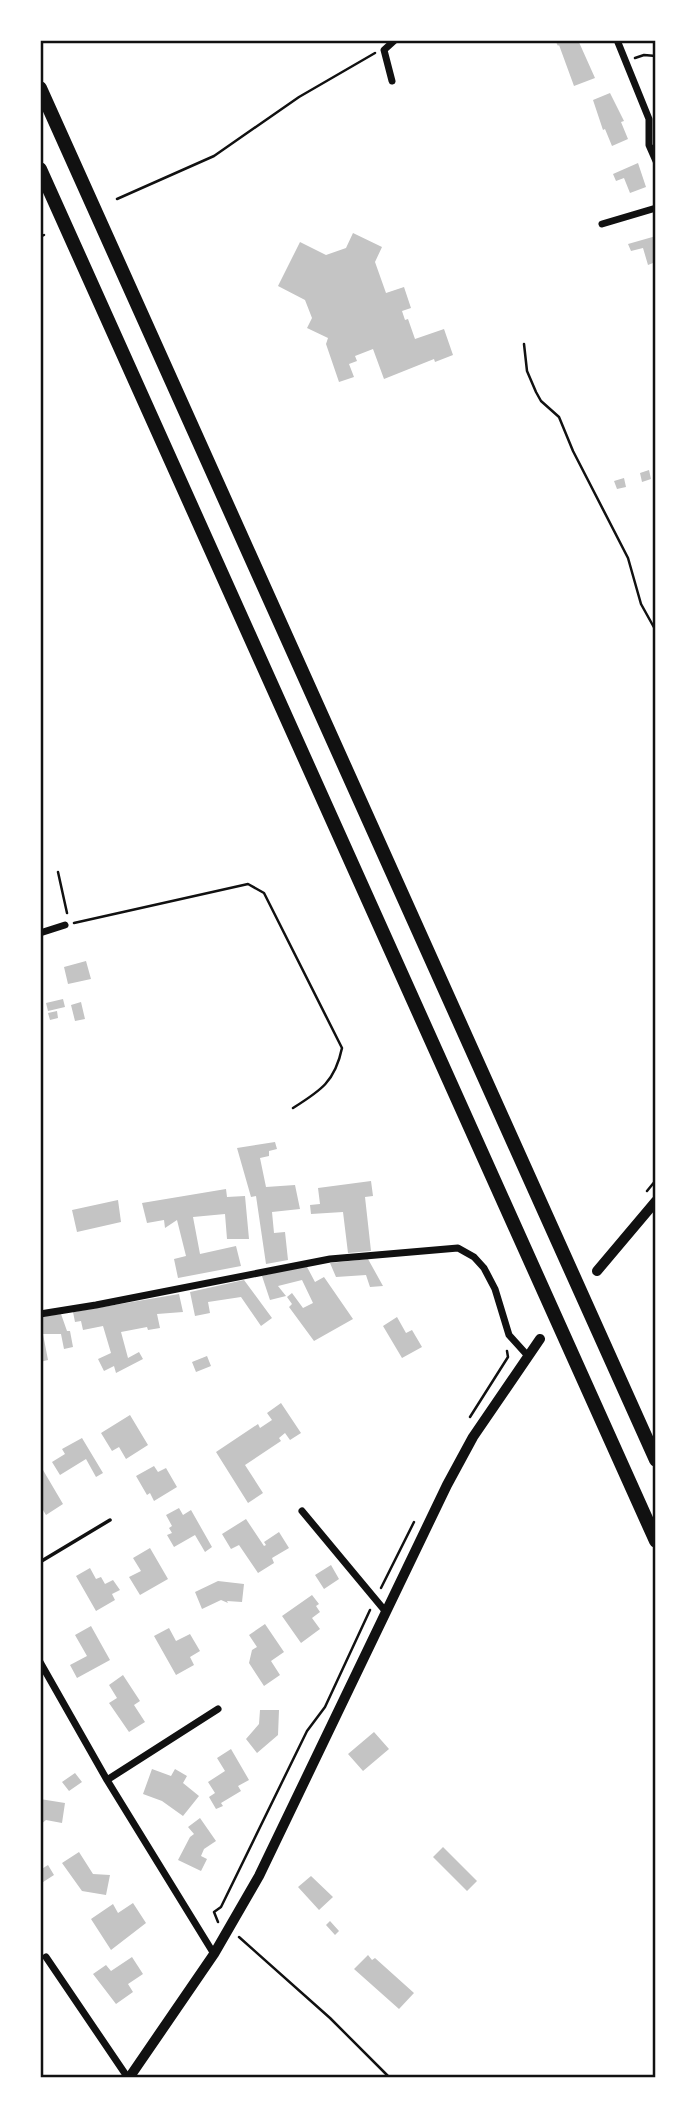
<svg xmlns="http://www.w3.org/2000/svg" width="696" height="2118" font-family="'Work Sans',sans-serif">
  <style>
    .building { fill: #c4c4c4 }
    .lines { fill: none; stroke-linecap: round; stroke-linejoin: round }
    .path { stroke: #111; stroke-width: 2.5 }
    .service { stroke: #111; stroke-width: 3.5 }
    .minor { stroke: #111; stroke-width: 7 }
    .tertiary { stroke: #111; stroke-width: 10 }
    .motorway { stroke: #111; stroke-width: 14 }
    .neatline { fill: none; stroke: #111; stroke-width: 2.5 }
  </style>
  <rect width="100%" height="100%" fill="#fff"/>
  <!-- building -->
  <path class="building" d="M555 40H578L595 78 574 86 559 45 558 46Z
    M610 93 624 121 621 122 628 139 612 146 605 129 603 130 593 100Z
    M638 163 646 187 630 193 624 178 616 181 613 174Z
    M353 233 382 247 375 262 386 293 404 287 411 308 402 311 405 320 408 319 415 339 444 329 453 355 435 362 434 359 384 379 373 349 355 356 357 361 349 364 354 377 339 382 326 344 328 338 307 328 312 318 305 300 278 286 300 242 326 255 346 248Z
    M656 236V271H655L653 263 648 265 643 248 631 251 628 244Z
    M649 470 651 479 642 482 640 473Z
    M624 478 626 487 617 489 614 481Z
    M86 961 91 979 68 984 64 967Z
    M63 999 65 1007 48 1011 46 1003Z
    M81 1002 85 1019 75 1021 71 1005Z
    M57 1011 58 1018 50 1020 48 1013Z
    M275 1142 277 1149 269 1151V1156L260 1158 266 1187 295 1185 300 1209 272 1212 274 1233 285 1232 288 1260 266 1264 256 1196 251 1197 237 1148Z
    M371 1181 373 1196 365 1197 371 1251 348 1253 343 1212 311 1214 310 1205 320 1204 318 1188Z
    M226 1189 227 1197 245 1196 249 1239H227L225 1214 193 1217 200 1254 236 1246 241 1266 178 1278 174 1259 186 1256 177 1220 165 1228 164 1220 147 1223 142 1203Z
    M118 1200 121 1222 77 1232 72 1210Z
    M368 1259 383 1286 370 1287 366 1275 336 1277 330 1263Z
    M306 1265 315 1282 324 1277 353 1319 314 1341 289 1307 292 1304 287 1297 292 1293 303 1308 313 1303 302 1280 278 1286 286 1296 270 1300 262 1276Z
    M244 1280 272 1318 261 1326 241 1297 208 1302 210 1313 195 1316 190 1292Z
    M179 1294 183 1312 157 1314 160 1328 148 1330 147 1327 121 1332 128 1358 139 1352 143 1359 116 1373 114 1366 104 1371 98 1359 111 1353 103 1326 83 1330 81 1321 75 1322 73 1312Z
    M61 1314 67 1331H70L73 1347 64 1349 61 1334H43L48 1360 40 1362V1317Z
    M397 1317 406 1333 412 1330 422 1347 402 1358 383 1326Z
    M207 1356 211 1366 196 1372 192 1362Z
    M281 1403 301 1433 290 1440 285 1433 279 1438 281 1441 245 1465 263 1493 248 1503 216 1452 258 1424 260 1428 272 1420 267 1413Z
    M130 1415 148 1445 126 1459 119 1447 112 1451 101 1433Z
    M82 1438 103 1473 96 1477 86 1459 60 1475 52 1462 65 1454 62 1449Z
    M154 1466 158 1472 166 1468 177 1487 154 1501 150 1493 147 1495 136 1476Z
    M43 1470 63 1504 46 1515 40 1505V1471Z
    M179 1508 183 1515 191 1510 212 1547 205 1552 195 1535 174 1547 167 1535 172 1533 169 1528 172 1526 166 1515Z
    M246 1519 264 1546 266 1545 264 1542 279 1532 289 1548 272 1558 274 1563 258 1573 239 1545 231 1549 222 1534Z
    M150 1548 168 1579 140 1595 129 1577 141 1571 133 1558Z
    M331 1565 339 1579 324 1589 315 1575Z
    M90 1568 96 1579 101 1577 105 1584 113 1580 120 1590 112 1594 115 1600 96 1611 76 1576Z
    M218 1581 244 1584 242 1602 227 1601 228 1603 221 1600 202 1609 195 1592Z
    M312 1595 319 1604 316 1606 320 1612 312 1618 320 1629 301 1643 282 1616Z
    M265 1624 284 1652 271 1661 280 1675 264 1686 249 1663 252 1650 257 1647 249 1635Z
    M91 1626 110 1660 77 1678 70 1665 87 1656 75 1635Z
    M169 1628 176 1641 190 1634 200 1651 190 1657 194 1665 176 1675 154 1636Z
    M123 1675 140 1701 134 1705 145 1722 129 1732 109 1703 117 1698 109 1685Z
    M260 1710H279L278 1735 257 1753 246 1739 259 1724Z
    M374 1732 389 1749 363 1771 348 1754Z
    M231 1749 249 1780 238 1786 241 1791 221 1803 223 1806 216 1809 209 1797 215 1793 208 1782 225 1771 217 1758Z
    M152 1769 171 1776 175 1769 187 1776 183 1783 199 1796 183 1816 162 1801 143 1794Z
    M75 1773 82 1782 69 1791 62 1782Z
    M40 1799 65 1803 62 1823 46 1820 40 1825Z
    M200 1818 216 1841 204 1849 201 1856 207 1859 201 1871 178 1860 190 1837 194 1834 188 1827Z
    M443 1847 477 1881 467 1891 433 1857Z
    M79 1852 93 1874 110 1875 106 1895 82 1891 62 1863Z
    M48 1865 54 1875 40 1884V1870Z
    M311 1876 333 1897 319 1910 298 1887Z
    M133 1903 146 1923 111 1950 91 1919 113 1904 118 1913Z
    M330 1921 339 1931 335 1935 326 1925Z
    M368 1955 372 1960 375 1958 414 1993 399 2009 354 1969Z
    M132 1957 143 1974 128 1984 133 1992 116 2004 93 1974 106 1965 111 1971Z"/>
  <g class="lines">
    <!-- path -->
    <path class="path" d="M635 58 644 55 656 56
      M117 199 214 156 299 97 375 53
      M40 237 44 235
      M524 344 527 371 536 392 541 401 559 417 573 451 628 558 641 604 656 631
      M58 872 67 913
      M74 923 248 884 264 893 342 1048C335 1082 320 1091 293 1108
      M647 1191 656 1180
      M470 1417 508 1357 507 1351
      M381 1588 414 1522
      M218 1922 214 1912 221 1907 307 1731 325 1707 370 1610
      M239 1937 330 2018 390 2078"/>
    <!-- service -->
    <path class="service" d="M40 1562 110 1520"/>
    <!-- minor -->
    <path class="minor" d="M617 40 649 119V145L656 161
      M392 81 384 50 395 40
      M602 224 656 208
      M40 933 65 925
      M40 1314 96 1305 330 1259 458 1248 474 1257 484 1268 495 1289 509 1335 528 1356
      M302 1511 386 1612
      M40 1662 107 1780 214 1954
      M107 1780 218 1709
      M46 1957 128 2078"/>
    <!-- tertiary -->
    <path class="tertiary" d="M597 1271 656 1201
      M129 2078 214 1954 259 1876 447 1485 473 1437 540 1339"/>
    <!-- motorway -->
    <path class="motorway" d="M40 88 656 1460
      M40 169 656 1541"/>
  </g>
  <!-- border -->
  <rect width="696" height="2118" fill="none" stroke="#ffffff" stroke-width="84"/>
  <rect x="42" y="42" width="612" height="2034" class="neatline"/>
</svg>
